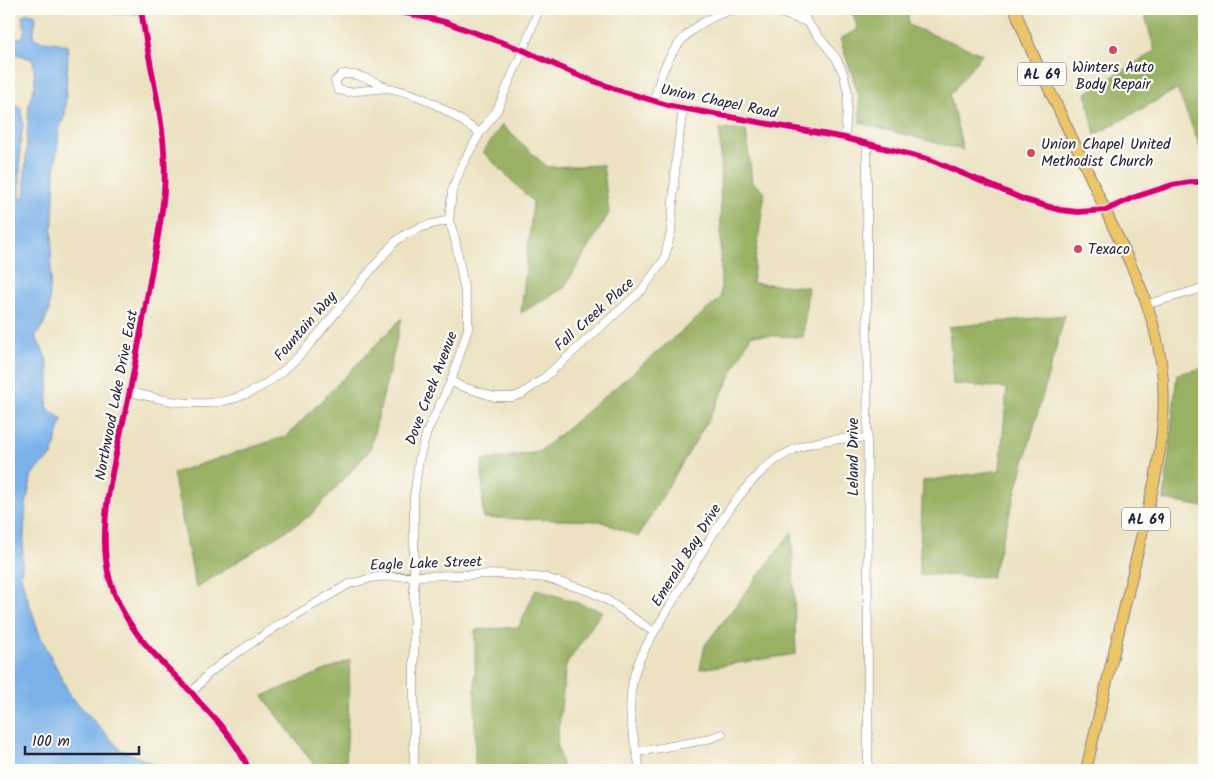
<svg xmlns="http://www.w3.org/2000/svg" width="1213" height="779" font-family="Kalam,sans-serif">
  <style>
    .forest { fill: #98b163; stroke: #5d6a4f }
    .water { fill: #79b1e8; stroke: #4e6a92 }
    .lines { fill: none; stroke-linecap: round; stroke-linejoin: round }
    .minor-casing { stroke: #87827e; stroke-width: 9 }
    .major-casing { stroke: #87827e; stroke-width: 12 }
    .minor { stroke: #fff; stroke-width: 8 }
    .major { stroke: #edc569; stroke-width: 10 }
    .cycleway-casing { stroke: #fdfcf7; stroke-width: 9 }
    .cycleway { stroke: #d6006c; stroke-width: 6 }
    .poi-dot { fill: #d1495b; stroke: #fdfcf7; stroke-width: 2 }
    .labels { text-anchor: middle; stroke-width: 4.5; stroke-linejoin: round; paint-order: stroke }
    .shield { fill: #fdfcf7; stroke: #646373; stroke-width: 1 }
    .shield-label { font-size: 14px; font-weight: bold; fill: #22223b }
    .poi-label { font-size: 15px; fill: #22223b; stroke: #fdfcf7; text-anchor: start }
    .street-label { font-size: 15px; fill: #22223b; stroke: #fdfcf7 }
  </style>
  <rect width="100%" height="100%" fill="#fdfcf7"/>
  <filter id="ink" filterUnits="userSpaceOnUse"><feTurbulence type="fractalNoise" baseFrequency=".02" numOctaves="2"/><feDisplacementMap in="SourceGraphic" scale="10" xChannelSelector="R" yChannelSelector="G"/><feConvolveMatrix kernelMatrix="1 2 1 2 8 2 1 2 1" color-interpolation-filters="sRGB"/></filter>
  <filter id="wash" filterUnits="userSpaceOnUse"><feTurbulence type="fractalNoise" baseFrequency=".0096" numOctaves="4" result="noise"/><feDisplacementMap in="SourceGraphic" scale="20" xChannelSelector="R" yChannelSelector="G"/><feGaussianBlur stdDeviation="1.12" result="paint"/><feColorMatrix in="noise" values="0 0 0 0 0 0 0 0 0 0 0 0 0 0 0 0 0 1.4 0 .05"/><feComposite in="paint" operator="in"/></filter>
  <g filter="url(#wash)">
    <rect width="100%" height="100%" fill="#ece2c1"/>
    <!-- forest -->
    <path class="forest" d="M851 9H908V25L982 54 950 95 963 150 860 123 859 96 840 39 858 29Z
      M1143 9H1204V156L1177 89 1095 135 1086 93 1155 51Z
      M502 125 547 167 603 165 609 213 564 288 521 313 533 202 483 152Z
      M720 129 746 130 752 182 765 192 752 283 808 287 803 337 751 335 710 417 638 537 600 521 483 518 482 461 539 452 721 298Z
      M1065 315 992 577 919 574 923 481 1000 470 1007 388 953 384 949 327Z
      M402 318 370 450 311 515 196 588 173 473 287 436Z
      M1204 368V507L1164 500 1177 374Z
      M792 532 796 654 700 669 705 645Z
      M536 589 602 611 566 665 557 743 563 770H475V630L519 627Z
      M350 660 346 770H318L263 696Z"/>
    <!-- water -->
    <path class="water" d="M28 13 34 14 36 17 33 37C42 44 56 40 67 46L68 52 65 114 59 131 55 170 49 312 43 325 35 337C52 363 50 376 47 406L52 412 62 419 52 456 32 474 26 505 21 578 39 633 70 695 121 750 152 763 156 770H9V140L16 105 21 108 23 124 20 147V199L24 197 29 103 35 85 34 64 32 59 16 54 11 50 9 40 13 38H22L25 29 22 16Z"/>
  </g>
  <g filter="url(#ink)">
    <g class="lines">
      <!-- minor casing -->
      <g class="minor-casing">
        <path id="minor" d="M84 9 117 10 171 9
          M141 9C149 70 169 129 164 192 162 217 157 243 152 269 145 309 138 350 130 390 119 445 94 525 110 580 124 629 157 657 191 692 196 697 199 703 204 707 222 726 239 746 249 770
          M374 9 410 14 445 22 523 50 575 74 618 90 671 106 845 138 931 160 1025 200 1060 210 1078 212 1106 210 1135 197 1172 185 1190 182H1204
          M768 9 807 22 836 58 844 75 848 94 845 138
          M801 9 807 22
          M342 74C358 73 373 80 387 88L348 92 338 90 335 81Z
          M387 88C426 94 448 112 480 133
          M654 101C664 53 687 22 736 9
          M867 144 868 770
          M1148 304 1204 288
          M451 381 460 386 495 397H513L522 394 544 378 641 291 664 260 671 232 676 158 683 109
          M130 392C156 398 181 405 208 403 268 400 305 351 339 309 358 286 376 263 395 242 411 228 429 225 449 220
          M192 693 207 675 222 663 277 626 349 584 376 577 501 574 546 578 589 591 607 600 654 632
          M637 752 705 740 722 734
          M414 770V497L419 459 427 432 451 381 468 329V310L465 292 455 239 449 220 452 191 462 165 480 133 497 110 523 50 539 9
          M640 770C634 738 626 714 633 680 639 653 656 630 670 606 697 562 736 484 780 457 807 440 836 438 867 438"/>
      </g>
      <!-- major casing -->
      <g class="major-casing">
        <path id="major" d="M1015 9C1028 48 1048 86 1065 123 1082 158 1097 192 1113 227 1135 272 1154 312 1161 362 1167 402 1162 440 1155 479L1086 770"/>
      </g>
      <!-- minor -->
      <use href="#minor" class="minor"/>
      <!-- major -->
      <use href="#major" class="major"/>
      <!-- cycleway casing -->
      <g class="cycleway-casing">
        <path id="cycleway" d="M141 9C149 70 169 129 164 192 162 217 157 243 152 269 145 309 138 350 130 390 119 445 94 525 110 580 124 629 157 657 191 692 196 697 199 703 204 707 222 726 239 746 249 770
          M374 9 410 14 445 22 523 50 575 74 618 90 671 106 845 138 931 160 1025 200 1060 210 1078 212 1106 210 1135 197 1172 185 1190 182H1204"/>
      </g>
      <!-- cycleway -->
      <use href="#cycleway" class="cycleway"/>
    </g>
  </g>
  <!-- markers -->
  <g class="poi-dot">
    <circle cx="1113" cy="50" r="5"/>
    <circle cx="1031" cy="153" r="5"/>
    <circle cx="1078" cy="249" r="5"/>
  </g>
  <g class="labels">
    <!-- shield labels -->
    <g class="shield">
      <rect x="1018" y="62.5" width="48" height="23" rx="4"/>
      <rect x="1122" y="507.5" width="48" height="23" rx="4"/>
    </g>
    <g class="shield-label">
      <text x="1042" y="79">AL 69</text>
      <text x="1146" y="524">AL 69</text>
    </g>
    <!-- poi labels -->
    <g class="poi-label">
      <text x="1113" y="72" text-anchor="middle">Winters Auto<tspan x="1113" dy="17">Body Repair</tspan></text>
      <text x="1041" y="149">Union Chapel United<tspan x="1041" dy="17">Methodist Church</tspan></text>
      <text x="1088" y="254">Texaco</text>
    </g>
    <!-- street labels -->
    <g class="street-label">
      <text transform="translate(719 101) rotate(12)" y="5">Union Chapel Road</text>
      <text transform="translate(594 314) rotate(-42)" y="5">Fall Creek Place</text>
      <text transform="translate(305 326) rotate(-49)" y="5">Fountain Way</text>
      <text transform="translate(431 388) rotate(-69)" y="5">Dove Creek Avenue</text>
      <text transform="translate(116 395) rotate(-79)" y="5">Northwood Lake Drive East</text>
      <text transform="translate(853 457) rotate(-90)" y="5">Leland Drive</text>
      <text transform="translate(686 555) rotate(-58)" y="5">Emerald Bay Drive</text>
      <text transform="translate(426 563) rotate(-2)" y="5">Eagle Lake Street</text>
    </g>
  </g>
  <!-- margin -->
  <rect width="1213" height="779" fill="none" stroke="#fdfcf7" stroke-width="30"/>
  <!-- scale -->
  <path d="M25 746v8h114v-8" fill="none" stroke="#22223b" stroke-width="2.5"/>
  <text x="32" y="746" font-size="15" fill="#22223b" stroke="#fdfcf7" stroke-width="4" paint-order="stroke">100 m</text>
</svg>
